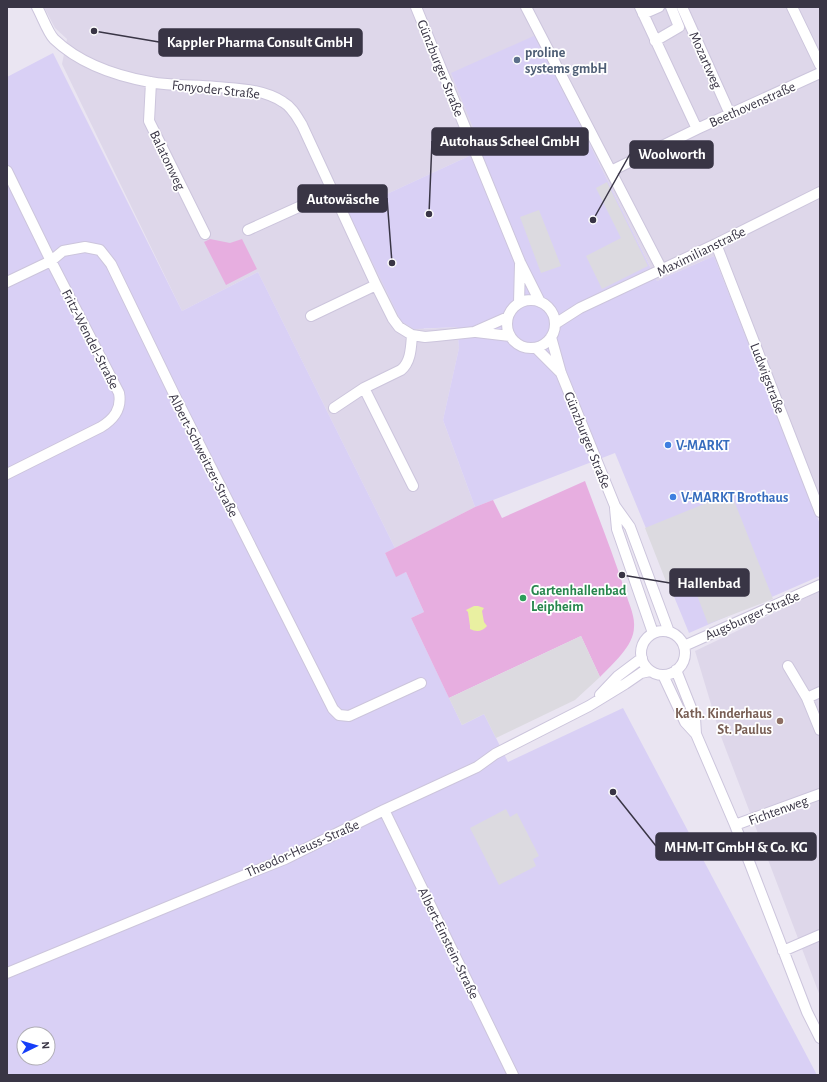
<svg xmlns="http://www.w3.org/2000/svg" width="827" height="1082" font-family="'Alegreya Sans',sans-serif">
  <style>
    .residential { fill: #ded7ea }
    .commercial { fill: #d9d0f5; fill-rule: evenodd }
    .green { fill: #e7aee0 }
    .parking { fill: #dcdae0 }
    .water { fill: #e9f0a1 }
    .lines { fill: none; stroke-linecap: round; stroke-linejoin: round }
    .street-casing { stroke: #ccc5dc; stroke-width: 12 }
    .street { stroke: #fff; stroke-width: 10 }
    .service-dot { fill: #5c6f8a; stroke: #fff; stroke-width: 1.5 }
    .shop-dot { fill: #3f7fe0; stroke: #fff; stroke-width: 1.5 }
    .leisure-dot { fill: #2e9e5b; stroke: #fff; stroke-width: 1.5 }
    .education-dot { fill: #8d6e63; stroke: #fff; stroke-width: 1.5 }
    .labels { text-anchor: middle; stroke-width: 3.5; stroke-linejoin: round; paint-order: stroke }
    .service-label { font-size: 14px; font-weight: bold; fill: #4e5e75; stroke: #fff; text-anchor: start }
    .street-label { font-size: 14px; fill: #393545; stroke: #fff }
    .shop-label { font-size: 14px; font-weight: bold; fill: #366cbe; stroke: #fff; text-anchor: start }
    .leisure-label { font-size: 14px; font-weight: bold; fill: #27864d; stroke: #fff; text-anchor: start }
    .education-label { font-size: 14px; font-weight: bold; fill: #785e54; stroke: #fff; text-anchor: end }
    .leader { fill: none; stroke: #393545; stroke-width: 1.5 }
    .callout-dot { fill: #393545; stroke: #fff; stroke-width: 1.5 }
    .callout { fill: #393545; stroke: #393545; stroke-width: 1.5 }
    .callout-label { font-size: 15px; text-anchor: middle; font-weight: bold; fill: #fff }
  </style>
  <rect width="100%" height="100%" fill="#eae5f2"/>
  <!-- residential -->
  <path class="residential" d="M44 7H820V501L714 256 657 281 536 35 482 150 348 212 424 329 457 327 459 348 443 420 475 507 395 548 258 272 182 311 62 64 67 39 55 28Z
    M820 591V996L720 734 695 651Z"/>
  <!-- commercial -->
  <path class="commercial" d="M536 35 657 281 714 256 820 524V576L689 633 615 453 475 507 443 420 459 348 457 327 414 329 401 321 348 212 482 150 451 73Z
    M53 53 182 311 258 272 395 548 385 553 396 576 406 572 424 612 411 618 462 725 484 714 508 762 623 708 817 1075H7V77ZM24 1034H48V1058H24Z"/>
  <!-- green -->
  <path class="green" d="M210 239 230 243 242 239 257 269 226 285 204 242Z
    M585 481C599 519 614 556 626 594 629 604 635 616 634 627 634 646 612 664 600 677L581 636 449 698 411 618 424 612 406 572 396 577 385 553 475 507 493 500 502 518Z"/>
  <!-- parking -->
  <path class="parking" d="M607 182 648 266 602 289 586 256 621 238 596 188Z
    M539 210 561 266 541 273 520 217Z
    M731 493 773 599 708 624 689 574 667 584 645 528Z
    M581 636 600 677 575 700 496 738 484 714 462 725 449 698Z
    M506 809 510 817 517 813 539 856 533 859 536 866 499 885 470 828Z"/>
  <!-- water -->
  <path class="water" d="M474 606H478L484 608 482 611 484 622 487 626C482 632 476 632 470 629V626L468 612 466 610Z"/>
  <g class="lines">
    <!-- street casing -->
    <g class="street-casing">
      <path id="street" d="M37 7C42 16 48 33 54 39 79 63 117 76 150 82 171 86 194 85 216 87 239 89 263 89 283 102 292 107 297 117 302 125L376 285 393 319 399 327 412 335 425 337 436 336 474 332 508 317
        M416 7 520 262 540 302
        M526 7 662 270
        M640 7 697 129 820 73
        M682 7 730 114
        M792 7 820 65
        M643 14 659 7
        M655 41 679 27 671 7
        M151 82 149 121 205 234
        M7 171 51 261 63 251 85 247 100 250 111 264 175 396 333 709 339 715 349 716 421 683
        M611 171 697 129
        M248 230 332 192
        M716 244 820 512
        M7 282 51 261 119 393C122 409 114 419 101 427L7 474
        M507 324a24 24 0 1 1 48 0a24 24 0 1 1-48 0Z
        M519 303 520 264
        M311 316 376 285
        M555 324 580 308 716 244 820 192
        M476 332 510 336
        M551 337 561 373 615 506 630 527 669 632
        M536 348 560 372
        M364 388 413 486
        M334 408 364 388 401 370C411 362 411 347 412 335
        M615 508 617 529 653 633
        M641 653a22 22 0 1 1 44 0a22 22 0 1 1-44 0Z
        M684 646 820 585
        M788 666 807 698 820 730
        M676 670 695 718 696 734
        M663 675 685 722 696 734 735 825 807 1012 820 1038
        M600 695 618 676 642 658
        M807 698 820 692
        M384 810 513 1075
        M735 825 820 794
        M783 951 820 935
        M7 973 235 879 285 859 384 810 477 767 495 754 589 706 625 684 641 673 650 671"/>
    </g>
    <!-- street -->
    <use href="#street" class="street"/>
  </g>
  <!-- markers -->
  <circle class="service-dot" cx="517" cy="60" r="4"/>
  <g class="shop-dot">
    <circle cx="668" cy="445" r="4"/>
    <circle cx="673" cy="497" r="4"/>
  </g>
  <circle class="leisure-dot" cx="523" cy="598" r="4"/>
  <circle class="education-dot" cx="780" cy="721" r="4"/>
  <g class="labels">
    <!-- service labels -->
    <g class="service-label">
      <text x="525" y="57">proline<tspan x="525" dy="16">systems gmbH</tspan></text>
    </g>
    <!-- street labels -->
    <g class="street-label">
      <text transform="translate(706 60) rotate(66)" y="5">Mozartweg</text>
      <text transform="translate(441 68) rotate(68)" y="5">Günzburger Straße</text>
      <text transform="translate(216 89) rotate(6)" y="5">Fonyoder Straße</text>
      <text transform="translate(752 104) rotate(-24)" y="5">Beethovenstraße</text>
      <text transform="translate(168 160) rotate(64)" y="5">Balatonweg</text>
      <text transform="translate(701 251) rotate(-26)" y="5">Maximilianstraße</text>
      <text transform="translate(91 339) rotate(63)" y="5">Fritz-Wendel-Straße</text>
      <text transform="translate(768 378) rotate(69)" y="5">Ludwigstraße</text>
      <text transform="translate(588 440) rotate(68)" y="5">Günzburger Straße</text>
      <text transform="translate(204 455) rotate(63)" y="5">Albert-Schweitzer-Straße</text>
      <text transform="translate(752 615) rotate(-24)" y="5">Augsburger Straße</text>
      <text transform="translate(778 810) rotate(-20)" y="5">Fichtenweg</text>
      <text transform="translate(302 848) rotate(-24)" y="5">Theodor-Heuss-Straße</text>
      <text transform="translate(449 943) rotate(64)" y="5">Albert-Einstein-Straße</text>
    </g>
    <!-- shop labels -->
    <g class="shop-label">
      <text x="676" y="450">V-MARKT</text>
      <text x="681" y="502">V-MARKT Brothaus</text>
    </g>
    <!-- leisure labels -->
    <g class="leisure-label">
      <text x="531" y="595">Gartenhallenbad<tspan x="531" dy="16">Leipheim</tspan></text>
    </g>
    <!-- education labels -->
    <g class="education-label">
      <text x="772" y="718">Kath. Kinderhaus<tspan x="772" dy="16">St. Paulus</tspan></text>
    </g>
  </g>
  <!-- callouts -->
  <path class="leader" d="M94 31L159 42M429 214L432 141M593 220L630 154M392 263L387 198M622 575L670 583M613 792L656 846"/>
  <g class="callout-dot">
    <circle cx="94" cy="31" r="4"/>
    <circle cx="429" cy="214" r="4"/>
    <circle cx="593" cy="220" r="4"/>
    <circle cx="392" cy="263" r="4"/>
    <circle cx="622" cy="575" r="4"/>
    <circle cx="613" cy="792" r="4"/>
  </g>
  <g class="callout">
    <rect x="159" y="29" width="203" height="27" rx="4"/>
    <rect x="432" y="128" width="156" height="27" rx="4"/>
    <rect x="630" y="141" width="83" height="27" rx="4"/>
    <rect x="298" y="185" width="89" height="27" rx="4"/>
    <rect x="670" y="569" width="79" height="27" rx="4"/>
    <rect x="656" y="833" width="160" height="27" rx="4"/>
  </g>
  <g class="callout-label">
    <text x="260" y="47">Kappler Pharma Consult GmbH</text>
    <text x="510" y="146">Autohaus Scheel GmbH</text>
    <text x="672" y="159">Woolworth</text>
    <text x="343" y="204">Autowäsche</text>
    <text x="709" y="588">Hallenbad</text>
    <text x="736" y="852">MHM-IT GmbH &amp; Co. KG</text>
  </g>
  <!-- border -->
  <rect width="827" height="1082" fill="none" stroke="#393545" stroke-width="16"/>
  <!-- north arrow -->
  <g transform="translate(36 1046) rotate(85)"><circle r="19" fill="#ffffff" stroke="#b0aeb5"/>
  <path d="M0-3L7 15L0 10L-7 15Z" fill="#163ef9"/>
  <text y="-6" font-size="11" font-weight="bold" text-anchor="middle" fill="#393545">N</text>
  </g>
</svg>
